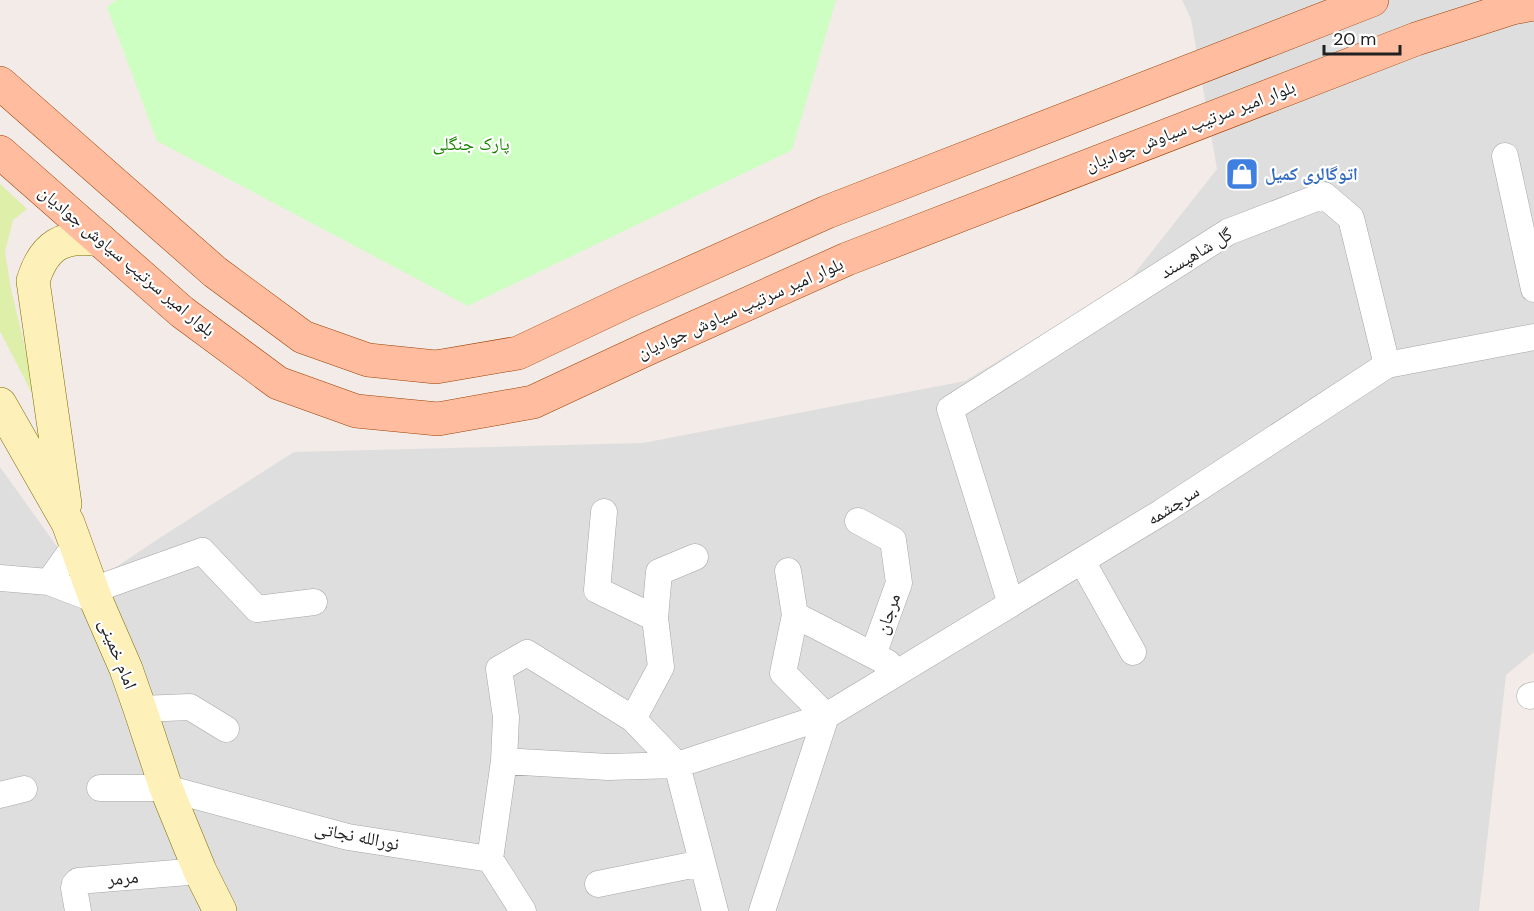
<svg xmlns="http://www.w3.org/2000/svg" width="1534" height="911" font-family="'DM Sans','Noto Naskh Arabic',sans-serif">
  <style>
    .residential { fill: #dfdede }
    .grass { fill: #deefaa }
    .park { fill: #cdfec2 }
    .lines { fill: none; stroke-linecap: round; stroke-linejoin: round }
    .street-casing { stroke: #a5a5a5; stroke-width: 27 }
    .secondary-casing { stroke: #806c00; stroke-width: 34 }
    .primary-casing { stroke: #9e4000; stroke-width: 34 }
    .street { stroke: #fff; stroke-width: 26 }
    .secondary { stroke: #fef0b9; stroke-width: 33 }
    .primary { stroke: #ffbc9f; stroke-width: 33 }
    .labels { text-anchor: middle; stroke-width: 4.5; stroke-linejoin: round; paint-order: stroke }
    .street-label { font-size: 18px; fill: #212121; stroke: #fff }
    .park-label { font-size: 18px; fill: #1b8504; stroke: #fff }
    .shop-label { font-size: 18px; font-weight: bold; fill: #366cbe; stroke: #fff; text-anchor: start }
  </style>
  <rect width="100%" height="100%" fill="#f2ebe7"/>
  <!-- residential -->
  <path class="residential" d="M1182 0H1534V652L1506 675 1479 911H0V467L86 587 158 539 294 452 643 443 965 381 1127 283 1217 169 1191 19Z"/>
  <!-- grass -->
  <path class="grass" d="M0 184 27 209 13 220 5 252 11 289 39 407 0 331Z"/>
  <!-- park -->
  <path class="park" d="M116 0H836L792 150 468 306 157 141 107 7Z"/>
  <g class="lines">
    <!-- street casing -->
    <g class="street-casing">
      <path id="street" d="M1505 156 1534 289
        M604 512 597 590 655 618
        M858 521 893 540 899 583 873 655
        M1082 561 1133 652
        M788 571 795 615 783 673 826 716
        M0 578 49 582 96 600
        M49 582 76 544
        M93 590 202 551 257 609 314 602
        M1011 604 950 409 1228 232 1324 195 1351 218 1387 365
        M795 615 888 663
        M1530 696 1534 695
        M140 709 190 707 226 729
        M633 719 661 667 655 618 659 572 695 557
        M504 761 608 767 677 765 826 716 1162 512 1387 365 1534 337
        M100 788H166L348 837 490 859 523 911
        M0 795 24 789
        M490 859 504 761 506 717 499 669 527 653 633 719 677 765 715 911
        M598 884 702 863
        M78 911 74 888 75 884 78 881 200 871
        M762 911 826 716"/>
    </g>
    <!-- secondary casing -->
    <g class="secondary-casing">
      <path id="secondary" d="M0 404 68 523 96 600 126 669 140 709 166 788 200 871 220 911
        M65 504 33 281C44 245 63 234 100 240"/>
    </g>
    <!-- primary casing -->
    <g class="primary-casing">
      <path id="primary" d="M0 83 215 272 303 337 368 360 436 367 518 353 628 301 827 212 1372 0
        M0 152 182 312 278 383 356 411 438 419 533 402 649 348 847 259 1416 39 1512 8 1534 4"/>
    </g>
    <!-- street -->
    <use href="#street" class="street"/>
    <!-- secondary -->
    <use href="#secondary" class="secondary"/>
    <!-- primary -->
    <use href="#primary" class="primary"/>
  </g>
  <!-- icons -->
  <defs>
    <g id="shop-square" transform="scale(1.725)"><rect x="-9" y="-9" width="18" height="18" rx="4" fill="#3f7fe0" stroke="#fff"/><path d="M-5-2.5h2.3a2.7 3.5 0 0 1 5.4 0H5L5.5 6h-11ZM-1.5-2.5h3a1.5 2.3 0 0 0-3 0Z" fill="#fff"/></g>
  </defs>
  <g fill-rule="evenodd">
    <use href="#shop-square" x="1242" y="174"/>
  </g>
  <g class="labels">
    <!-- street labels -->
    <g class="street-label">
      <text transform="translate(1190 126) rotate(-21)" y="6">بلوار امیر سرتیپ سیاوش جوادیان</text>
      <text transform="translate(1196 253) rotate(-31)" y="6">گل شاهپسند</text>
      <text transform="translate(127 261) rotate(40)" y="6">بلوار امیر سرتیپ سیاوش جوادیان</text>
      <text transform="translate(740 308) rotate(-24)" y="6">بلوار امیر سرتیپ سیاوش جوادیان</text>
      <text transform="translate(1173 505) rotate(-33)" y="6">سرچشمه</text>
      <text transform="translate(888 614) rotate(-71)" y="6">مرجان</text>
      <text transform="translate(118 654) rotate(68)" y="6">امام خمینی</text>
      <text transform="translate(357 836) rotate(11)" y="6">نورالله نجاتی</text>
      <text transform="translate(123 878) rotate(-5)" y="6">مرمر</text>
    </g>
    <!-- park labels -->
    <g class="park-label">
      <text x="471" y="150">پارک جنگلی</text>
    </g>
    <!-- shop labels -->
    <g class="shop-label">
      <text x="1265" y="180">اتوگالری کمیل</text>
    </g>
  </g>
  <!-- scale -->
  <path d="M1324 45v9h76v-9" fill="none" stroke="#212121" stroke-width="3"/>
  <text x="1333" y="45" font-size="18" fill="#212121" stroke="#ffffff" stroke-width="4.5" paint-order="stroke">20 m</text>
</svg>
